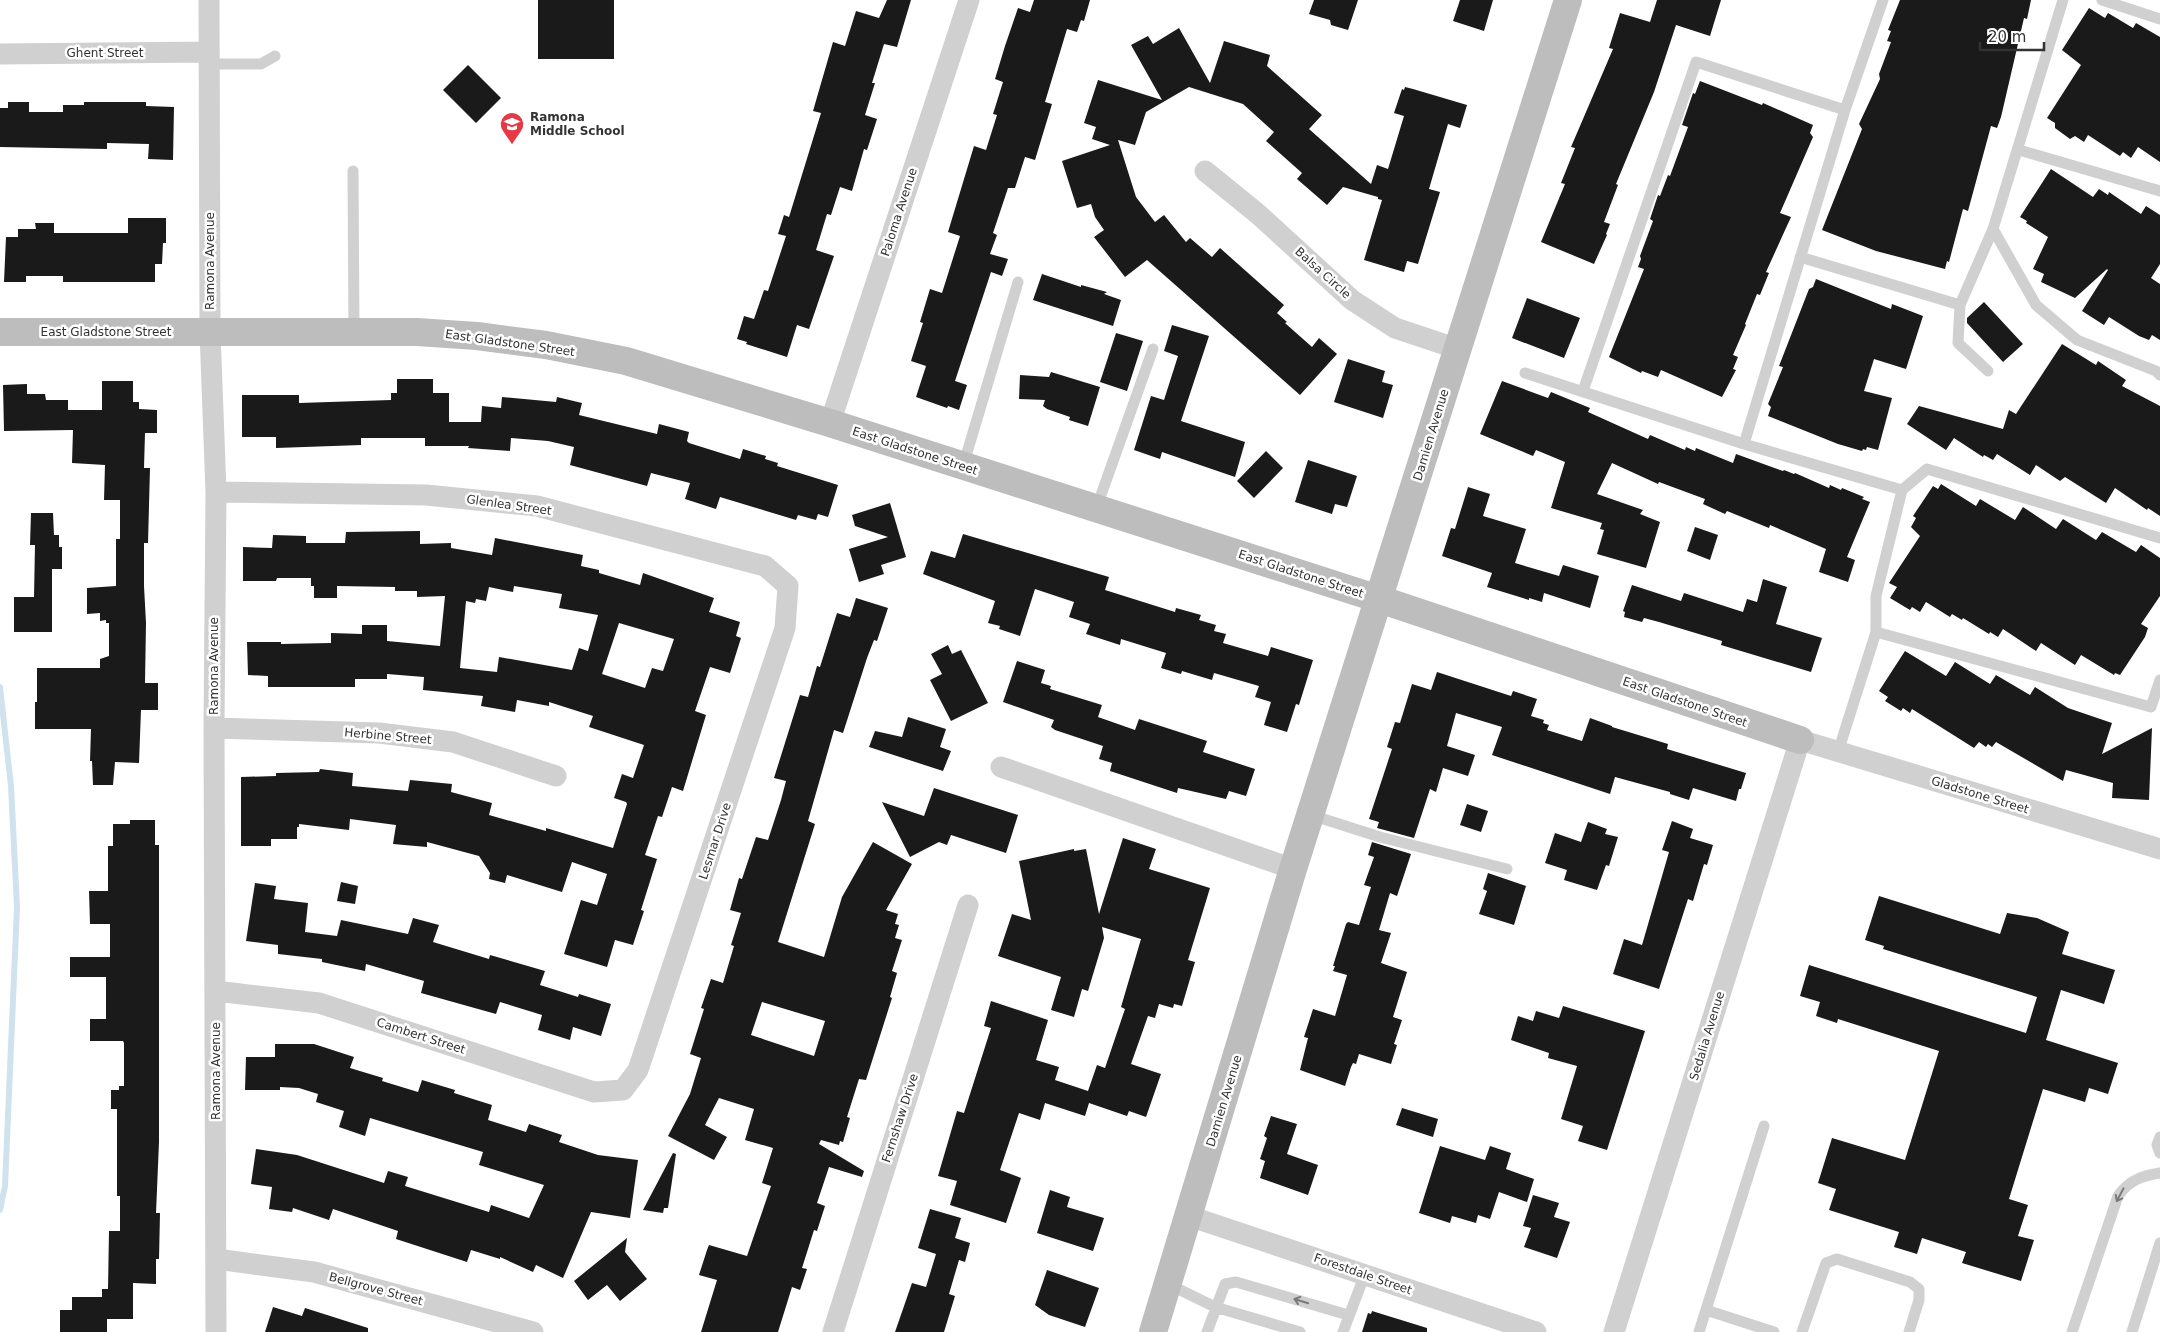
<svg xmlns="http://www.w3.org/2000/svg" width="2160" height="1332" font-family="'DejaVu Sans',sans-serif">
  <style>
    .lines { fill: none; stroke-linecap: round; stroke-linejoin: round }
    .stream { stroke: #cfe2ee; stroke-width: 6 }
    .building { fill: #1a1a1a; fill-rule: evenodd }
    .lane { stroke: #d0d0d0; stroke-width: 11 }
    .street { stroke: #d0d0d0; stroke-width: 21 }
    .secondary { stroke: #bdbdbd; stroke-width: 28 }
    .oneway { stroke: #7a7a7a }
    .labels { text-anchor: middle; stroke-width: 5; stroke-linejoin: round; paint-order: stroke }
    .street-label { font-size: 12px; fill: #333; stroke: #fff }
    .poi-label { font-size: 12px; font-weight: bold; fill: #333; stroke: #fff; text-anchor: start }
  </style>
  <rect width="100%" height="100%" fill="#fff"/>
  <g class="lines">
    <!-- stream -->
    <path class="stream" d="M0 687 11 786 17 907 5 1186 0 1210"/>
  </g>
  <!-- building -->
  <path class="building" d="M538 0H614V59H538Z
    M887 0H911L897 47 884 44 872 83H875L865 115 877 119 867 150 864 149 852 191 840 187 831 215 827 214 816 250 834 256 809 329 797 325 787 357 746 344 747 342 737 339 744 316 754 319 764 290 768 291 786 236 778 234 784 215 789 217 821 113 813 111 833 42 845 46 856 11 879 18Z
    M1034 0H1090L1084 21 1081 20 1077 32 1067 29 1045 102 1052 104 1035 160 1025 157 1015 188H1008L993 233 997 235 990 254 1008 259 1002 276 991 272 955 381 967 385 959 410 948 406 947 408 916 397 926 366 911 361 923 323 920 322 930 289 942 293 960 236 948 232 974 146 986 150 997 115 993 114 1003 82 995 79 1005 46 1018 8 1030 12Z
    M1314 0H1358L1348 30 1331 25 1330 20 1309 14Z
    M1460 0H1493L1484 31 1453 21Z
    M1657 0H1721L1710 36 1676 25 1654 92 1616 184 1618 185 1604 222 1610 224 1606 234 1607 235 1594 264 1541 242 1565 184 1561 183 1575 148 1571 147 1613 49 1609 48 1620 13 1650 22Z
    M1900 0H2031L2027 19 2024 18 2001 117 1997 128 1991 126 1968 211 1963 209 1949 262 1947 261 1945 269 1876 251 1822 230 1862 129 1859 124 1880 79 1879 74 1891 42 1887 41 1891 31 1888 30Z
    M2089 8 2105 18 2108 13 2133 28 2136 23 2160 37V162L2138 147 2131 158 2123 152 2120 156 2088 135 2084 142 2075 136 2070 139 2055 128V123L2047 118 2081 65 2062 50Z
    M1179 28 1210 83 1224 41 1270 55 1267 66 1322 115 1309 129 1371 184 1377 165 1388 169 1404 116 1394 113 1402 89 1404 90 1405 87 1413 89 1467 105 1460 128 1448 124 1429 189 1440 192 1418 264 1407 261 1404 272 1364 260 1382 200 1378 199V197L1343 187 1327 205 1297 179 1302 173 1266 141 1274 132 1243 104 1189 87 1146 112 1135 145 1118 140 1136 197 1155 222 1164 215 1186 242 1190 238 1212 257 1220 248 1284 305 1277 313 1287 322 1285 323 1312 347 1319 338 1337 354 1300 395 1147 260 1125 277 1094 237 1104 230 1095 217 1091 204 1077 208 1062 161 1110 145 1092 139 1096 127 1084 123 1098 80 1162 100 1131 45 1148 36 1153 44Z
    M468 65 501 98 476 123 443 90Z
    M1700 81 1762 105 1763 103 1813 125 1810 133 1813 137 1780 213 1791 217 1766 272 1769 273 1760 295 1757 294 1745 324 1746 325 1733 355 1738 357 1733 369 1736 370 1722 397 1661 370 1658 377 1642 371 1641 373 1609 357 1644 269 1638 267 1641 259 1640 256 1653 221 1650 219 1658 195 1660 196 1668 175 1670 176 1688 127 1682 125 1693 93 1695 94Z
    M8 102H29V112H63V105H84V102H146V106L174 107 173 160 148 159 149 144 107 143V149L0 147V108H8Z
    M2051 169 2093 197 2099 189 2108 195 2109 192 2141 214 2146 206 2160 215V264L2151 278 2160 284V340L2152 335 2149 340 2139 336 2109 317 2104 325 2082 311 2108 270 2107 269 2075 298 2041 282 2044 274 2033 269 2048 237 2026 223 2027 221 2020 217Z
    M128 218H166V243H163L162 264H155V282H63V276H26V282H4L6 237H18V229H36L35 223H54V233H128Z
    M1042 274 1081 287V285L1107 292 1104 294 1121 300 1113 326 1033 300Z
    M1816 279 1891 309 1892 304 1923 316 1906 369 1874 359 1864 391 1892 398 1878 450 1867 447 1866 450 1863 449 1862 451 1838 444 1768 416 1771 407 1768 404 1783 367 1779 366 1809 289 1813 287Z
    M1527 298 1580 318 1564 358 1512 338Z
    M1984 302 2023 344 2003 362 1967 323V318Z
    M1172 325 1209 336 1181 421 1245 442 1235 477 1162 452 1160 459 1134 450 1151 396 1164 400 1178 356 1164 351Z
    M1116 333 1143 341 1127 391 1100 382Z
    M2062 344 2096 365 2098 361 2126 380 2122 386 2160 406V516L2148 508 2147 510 2115 488 2106 503 2065 477 2060 481 2036 465 2030 475 1997 454 1993 460 1984 455 1983 457 1954 438 1946 450 1907 424 1919 406 2003 429 2009 410 2016 414Z
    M1348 359 1385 371 1382 382 1393 385 1383 418 1334 402Z
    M1051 372 1100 387 1088 426 1069 420 1070 417 1047 409 1043 406 1045 400 1019 399 1020 375 1049 377Z
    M397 379H433V393H449V422H481L482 406 501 408 502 397 556 402 557 397 582 403 579 415 657 434 659 424 689 432 687 441 689 443 740 459 743 449 766 456 765 459 778 463 777 466 838 485 828 517 818 514 816 520 798 515 796 520 720 497 716 509 685 499 690 483 651 473 647 486 570 465 574 447 548 441 511 438 510 451 468 448 469 446H425V438H361V445L276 448V437H242V395H299V403L391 400V393H397Z
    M102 381H133V402H139V409L157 410V433H145L144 468H150L148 543H144V586L146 623 145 683H158V710H141L139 763 115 762 113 785H93L92 761H90L91 729H35V702H37V668H100V659L109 656V623H106V620L100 621V613L87 614V588L116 586V539H120V500H104L105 465 72 463 73 430 4 431 3 385 27 384V394H45L46 400H68V410H102Z
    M1502 381 1548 398 1551 392 1590 408 1588 412 1648 439 1650 435 1685 450 1686 447 1695 451 1696 448 1733 463 1736 454 1783 471 1784 470 1794 474 1795 473 1829 488 1830 485 1841 490 1842 488 1864 497 1862 499 1870 502 1847 557 1855 560 1848 582 1819 572 1826 549 1770 525 1769 528 1727 511 1725 514 1703 504 1705 499 1659 482 1658 484 1612 463 1597 494 1643 510 1640 514 1660 522 1646 568 1597 554 1604 530 1600 529 1602 523 1551 508 1565 462 1536 450 1533 456 1480 434Z
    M1266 451 1283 468 1254 498 1237 481Z
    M1308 460 1357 476 1347 507 1335 504 1332 514 1295 502Z
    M1941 484 1976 506 1980 499 2015 520 2023 507 2056 529 2063 519 2096 540 2102 532 2136 552 2141 545 2160 558V596L2141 624 2148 628 2145 637 2120 675 2115 673 2114 675 2081 655 2075 665 2041 643 2036 651 2003 629 1998 637 1990 632 1989 634 1963 618 1962 620 1952 614 1950 617 1926 602 1920 612 1912 607 1910 610 1890 598 1897 587 1889 583 1920 536 1911 527 1916 518 1913 516 1933 486 1938 489Z
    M1468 487 1490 494 1483 516 1526 529 1515 563 1559 576 1563 565 1599 576 1590 608 1544 593 1542 602 1529 598V600L1487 587 1492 573 1442 556 1451 528 1455 529Z
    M890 503 906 557 881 565 884 574 859 582 849 549 888 537 855 526 852 515Z
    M31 513H53L54 535H59V547H62V569H52V632H14V597H34L35 545H30Z
    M1695 527 1718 535 1710 560 1687 551Z
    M420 531V544L451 543V548L492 555 495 538 583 555 581 566 599 570V573L640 585 643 573 714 598 709 612 740 622 736 636 741 638 730 673 710 667 695 711 706 715 683 791 672 787 662 817 658 816 645 855 657 859 641 910 644 911 633 945 615 940 607 967 564 954 581 900 597 905 607 874 572 862 562 892 507 875 505 883 489 879 490 873 479 856 427 842V847L393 844 396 825 350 819 349 830 299 824V827H297V839H271V846H241V777L276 776V773L319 772 320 769 353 773 352 786 408 791 410 780 452 784 451 792 492 803 489 815 546 831V828L613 848 627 804 626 802 614 798 622 774 633 778 644 745 589 727 593 716 549 702V706L517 700 515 712 481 706 483 696 423 690 424 677 387 674V679H355V687H268V676L248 675 247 642H281V644L331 643V633L362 634V625H387V641L440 646 445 596 417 597V591H395V587L337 586V598H314V586H311V578H277L276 581H243V547L272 548 273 535 306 536V543H345L346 532ZM514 586 562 594 559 608 598 615 588 651 579 648 572 670 499 657 497 672 460 668 466 601 475 603 476 599 486 601 489 587 513 592ZM619 623 674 639 663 671 652 668 645 688 602 674Z
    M963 534 1109 577 1105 590 1175 612 1176 608 1201 615 1199 620 1216 625 1214 631 1226 634 1223 643 1268 656 1271 647 1313 660 1299 705 1296 704 1287 732 1264 725 1271 702 1255 697 1259 686 1214 673 1212 680 1182 671 1181 674 1161 668 1166 653 1121 639 1120 645 1086 634 1090 624 1069 617 1074 602 1035 589 1020 636 999 629 1000 626 988 623 995 601 923 574 931 551 955 558Z
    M1763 579 1787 587 1776 624 1822 638 1811 672 1721 645 1722 641 1659 622 1644 618 1642 622 1624 617 1625 612 1623 611 1632 585 1681 601 1684 593 1743 612 1747 599 1757 602Z
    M856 598 888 608 877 641 874 640 867 658 843 733 834 730 808 821 815 824 778 942 824 957 842 897 873 842 912 864 886 910 898 914 895 924 899 925 895 938 902 940 892 971 897 973 890 997 892 998 866 1080 859 1079 847 1117 850 1118 843 1142 840 1141 839 1145 821 1140 819 1144 864 1171 862 1177 829 1167 817 1203 825 1206 817 1231 814 1230 802 1268 807 1269 800 1290 792 1287 778 1332H701L717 1280 699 1275 707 1250 709 1245 747 1256 771 1186 762 1183 773 1148 745 1140 754 1109 719 1098 705 1125 727 1137 714 1160 668 1136 690 1094 701 1058 690 1054 704 1009 701 1008 711 979 723 983 734 946 731 945 741 913 730 910 739 878 742 879 756 837 768 840 781 800 786 781 774 778 800 695 808 697 817 666 820 667 837 613 850 617ZM762 1002 825 1021 814 1056 751 1035Z
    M948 645 952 654 961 650 988 703 951 721 930 680 942 674 931 654Z
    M1905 651 1946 676 1955 662 1990 684 1996 675 2030 695 2035 687 2068 708 2112 723 2102 754 2152 728 2149 800 2112 798 2113 783 2066 770 2063 781 1996 742 1992 747 1988 744 1986 747 1979 742 1974 748 1912 709 1910 713 1903 708 1901 711 1885 701 1888 697 1879 691Z
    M1017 661 1045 670 1041 683 1051 686 1050 689 1102 705 1098 717 1135 730 1139 719 1207 741 1203 752 1255 769 1246 796 1229 791 1226 799 1178 788 1177 793 1110 771 1112 763 1099 759 1103 746 1055 730 1051 727 1054 720 1003 702Z
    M1437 672 1511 696 1513 691 1537 699 1531 716 1544 720 1543 723 1549 725 1547 730 1582 741 1590 718 1612 726V727L1668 744 1667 749 1746 773 1741 789H1739L1736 801 1693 788 1689 800 1670 794V792L1615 777 1610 794 1492 755 1502 727 1456 713 1447 746 1475 755 1468 776 1443 768 1436 792 1430 789 1414 838 1377 828 1379 822 1369 819 1392 749 1387 747 1395 722 1400 723 1412 684 1431 690Z
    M908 717 946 729 940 747 951 751 943 771 869 747 875 731 902 737Z
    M934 788 1018 815 1006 853 951 835 947 845 939 842 910 857 882 802 924 816Z
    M1467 804 1488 811 1481 832 1460 825Z
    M130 820H155V845H159V1142L156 1213H160L159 1259H156V1284L133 1283V1319H107V1332H60V1310H72V1297H102V1289H108L109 1231H120V1196H117V1109H111V1090H119V1086H124V1043L123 1041H90V1019H106V977H70V957H110V924H90L89 891H108V846H113V824H130Z
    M1672 821 1693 829 1690 838 1713 845 1707 865 1704 864 1693 901 1688 899 1659 989 1613 974 1624 939 1642 945 1669 852 1662 850Z
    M1588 822 1607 829 1605 834 1618 837 1609 866 1606 865 1597 890 1564 880 1567 870 1545 863 1555 833 1581 842Z
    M1123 838 1156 849 1149 869 1210 888 1188 960 1195 962 1182 1006 1174 1004 1173 1008 1159 1004 1155 1018 1148 1016 1131 1064 1161 1074 1146 1117 1129 1111 1127 1116 1089 1103 1085 1116 1045 1103 1040 1120 1019 1113 1000 1170 1021 1178 1006 1223 950 1205 957 1181 938 1176 957 1111 964 1113 991 1028 984 1026 991 1001 1048 1020 1036 1060 1059 1067 1055 1080 1088 1091 1097 1065 1105 1068 1125 1009 1121 1007 1141 939 1102 927 1104 938 1088 991 1082 989 1074 1017 1051 1010 1061 977 998 956 1012 914 1031 920 1019 861 1074 849V851L1086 849 1099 914Z
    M1372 842 1411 854 1397 896 1390 893 1379 930 1391 933 1381 963 1407 972 1393 1017 1402 1020 1394 1044 1397 1045 1391 1064 1359 1054 1356 1064 1353 1063 1351 1067 1345 1086 1300 1070 1308 1038 1304 1037 1313 1009 1335 1016 1347 975 1333 971 1335 966H1333L1346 924 1348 922 1359 925 1371 887 1364 885 1374 857 1368 855Z
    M1488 873 1526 886 1514 925 1479 914 1487 891 1483 889Z
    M341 882 358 886 355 904 337 901Z
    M255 883 276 886 274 899 308 903 305 932 337 936 341 920 408 934 413 918 439 925 433 942 489 959 490 955 545 971 540 985 578 997 579 994 611 1004 601 1036 573 1027 570 1040 538 1030 542 1015 500 1002 496 1014 421 993 424 981 366 964 365 971 322 962V959L278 954V945L246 941Z
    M1879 896 2000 934 2007 913 2037 918 2069 932 2062 954 2115 970 2104 1004 2061 990 2046 1040 2118 1063 2108 1094 2089 1088 2085 1102 2043 1089 2009 1199 2028 1205 2018 1236 2034 1240 2021 1281 1962 1263 1966 1252 1922 1238 1917 1254 1894 1247 1899 1232 1829 1210 1836 1189 1818 1183 1832 1138 1905 1160 1939 1051 1838 1019 1837 1023 1816 1016 1820 1002 1800 996 1809 965 2026 1033 2037 997 1883 949 1884 946 1865 940Z
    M1563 1006 1645 1031 1607 1150 1578 1141 1583 1126 1561 1119 1577 1066 1548 1058 1549 1053 1511 1040 1518 1016 1533 1021 1536 1011 1559 1018Z
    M275 1044H314L354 1057 350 1068 383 1078 382 1081 418 1092 422 1080 455 1090 454 1093 492 1105 488 1120 526 1132 529 1124 562 1135 559 1142 598 1155 638 1160 630 1218 591 1212 563 1278 536 1265 533 1272 500 1257V1259L471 1250 467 1262 396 1239 398 1231 333 1209 329 1220 293 1208 292 1212 269 1209 272 1187 251 1184 256 1149 297 1155 384 1183 388 1171 408 1177 405 1186 489 1212 491 1205 529 1218 544 1185 479 1165 483 1152 370 1118 365 1136 339 1127 344 1111 316 1102 318 1094 299 1088 280 1087V1090H245L246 1057H275Z
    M1402 1108 1438 1119 1433 1137 1396 1125Z
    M1271 1116 1297 1124 1287 1154 1318 1165 1308 1195 1260 1178 1265 1161 1260 1159 1267 1138 1264 1136Z
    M1440 1146 1485 1160 1490 1146 1511 1153 1506 1169 1534 1179 1527 1202 1499 1192 1490 1219 1478 1215 1476 1223 1452 1216 1450 1223 1419 1213Z
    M673 1153 676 1154 668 1208H664L663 1213 643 1210Z
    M1050 1190 1070 1197 1067 1207 1104 1218 1093 1251 1037 1233Z
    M1533 1195 1559 1203 1554 1217 1570 1222 1557 1258 1524 1247 1531 1228 1523 1226Z
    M930 1209 961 1218 955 1238 970 1243 965 1262 959 1260 949 1294 955 1296 944 1332H895L912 1283 926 1287 936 1254 918 1248Z
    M627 1238 625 1252 647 1279 620 1301 607 1285 588 1300 574 1281Z
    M1047 1270 1099 1288 1085 1327 1049 1315 1035 1305Z
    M273 1307 302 1316 305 1308 368 1328V1332H265Z
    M1372 1311 1427 1328V1332H1362L1368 1313 1371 1314Z"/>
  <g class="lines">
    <!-- lane -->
    <path class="lane" d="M2102 0 2160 19
      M209 64H261L275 56
      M2019 150 2160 191
      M353 171 354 332
      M1993 229 2036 305 2077 340 2156 371 2160 375
      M1800 257 1960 305
      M1988 371 1958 343 1960 305 1993 229 2063 0
      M1525 373 1744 444 1902 490
      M1583 391 1696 62 1845 110
      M1744 444 1845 110 1883 0
      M963 466 1018 282
      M1096 509 1153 349
      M1876 632 2151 707 2160 680
      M1838 752 1876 632V596L1902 490 1927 469 2160 538
      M1311 815 1380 837 1507 869
      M2160 1137 2157 1145 2160 1153
      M1168 1284 1215 1307 1300 1332
      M1706 1310 1774 1332
      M1207 1332 1225 1284 1236 1282 1348 1315
      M1343 1332 1365 1274
      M1699 1332 1764 1126
      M1802 1332 1826 1263 1837 1259 1910 1282 1919 1289V1300L1909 1332
      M2072 1332 2118 1196C2129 1180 2142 1176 2160 1173
      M2132 1332 2160 1243"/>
    <!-- street -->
    <path class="street" d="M209 0 210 332 216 492 214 728 216 1332
      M0 54 209 52
      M1205 171 1258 214 1352 300 1395 328 1458 349
      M830 423 969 0
      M214 728 379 733 453 742 556 776
      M1001 767 1293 869
      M215 991 319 1003 594 1092 623 1090 638 1070 785 628 788 586 765 566 537 506 426 495 216 492
      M1189 1216 1536 1332
      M216 1259 314 1272 533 1332
      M833 1332 968 905
      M1614 1332 1800 740 2160 849"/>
    <!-- secondary -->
    <path class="secondary" d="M0 332H417L477 336 546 345 626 361 830 423 1379 599 1800 740
      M1153 1332 1293 869 1568 0"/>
  </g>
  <!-- one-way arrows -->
  <defs><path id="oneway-shaft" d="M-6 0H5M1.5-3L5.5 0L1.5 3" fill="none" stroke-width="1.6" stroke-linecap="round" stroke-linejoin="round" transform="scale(1.25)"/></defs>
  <g class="oneway">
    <use href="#oneway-shaft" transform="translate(2120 1195) rotate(118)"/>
    <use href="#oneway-shaft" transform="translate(1301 1301) rotate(-163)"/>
  </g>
  <!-- icons -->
  <defs>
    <g id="school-pin" transform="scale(1.25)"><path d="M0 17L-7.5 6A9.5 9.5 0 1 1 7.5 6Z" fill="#e63946" stroke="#fff"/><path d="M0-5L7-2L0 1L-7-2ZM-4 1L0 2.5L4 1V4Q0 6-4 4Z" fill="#fff"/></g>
  </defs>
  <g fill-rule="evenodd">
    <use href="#school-pin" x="512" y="124"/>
  </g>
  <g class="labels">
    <!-- street labels -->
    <g class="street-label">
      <text x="105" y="57">Ghent Street</text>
      <text transform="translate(899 212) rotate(-72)" y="4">Paloma Avenue</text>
      <text transform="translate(210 261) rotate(-90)" y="4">Ramona Avenue</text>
      <text transform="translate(1323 273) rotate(42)" y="4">Balsa Circle</text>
      <text x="106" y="336">East Gladstone Street</text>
      <text transform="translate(510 343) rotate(8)" y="4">East Gladstone Street</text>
      <text transform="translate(1431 435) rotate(-73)" y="4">Damien Avenue</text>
      <text transform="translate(915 451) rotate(18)" y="4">East Gladstone Street</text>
      <text transform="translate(509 505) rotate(8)" y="4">Glenlea Street</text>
      <text transform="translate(1301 574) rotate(18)" y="4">East Gladstone Street</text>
      <text transform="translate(214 666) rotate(-90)" y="4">Ramona Avenue</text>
      <text transform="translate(1685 702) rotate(19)" y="4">East Gladstone Street</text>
      <text transform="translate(388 736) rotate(5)" y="4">Herbine Street</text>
      <text transform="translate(1980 795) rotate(17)" y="4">Gladstone Street</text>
      <text transform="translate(715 841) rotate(-72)" y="4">Lesmar Drive</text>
      <text transform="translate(421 1036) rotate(18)" y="4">Cambert Street</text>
      <text transform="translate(1707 1036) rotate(-73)" y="4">Sedalia Avenue</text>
      <text transform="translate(216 1071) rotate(-90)" y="4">Ramona Avenue</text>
      <text transform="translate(1224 1101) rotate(-73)" y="4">Damien Avenue</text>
      <text transform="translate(900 1118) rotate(-72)" y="4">Fernshaw Drive</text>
      <text transform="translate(1363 1274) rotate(19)" y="4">Forestdale Street</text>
      <text transform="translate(376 1289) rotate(15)" y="4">Bellgrove Street</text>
    </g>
    <!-- poi labels -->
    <g class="poi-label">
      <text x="530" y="121">Ramona<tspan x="530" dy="14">Middle School</tspan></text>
    </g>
  </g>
  <!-- scale -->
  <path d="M1980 42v8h64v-8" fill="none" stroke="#333333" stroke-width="2.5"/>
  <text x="1988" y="42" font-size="15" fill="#333333" stroke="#ffffff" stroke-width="4" paint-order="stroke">20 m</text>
</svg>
